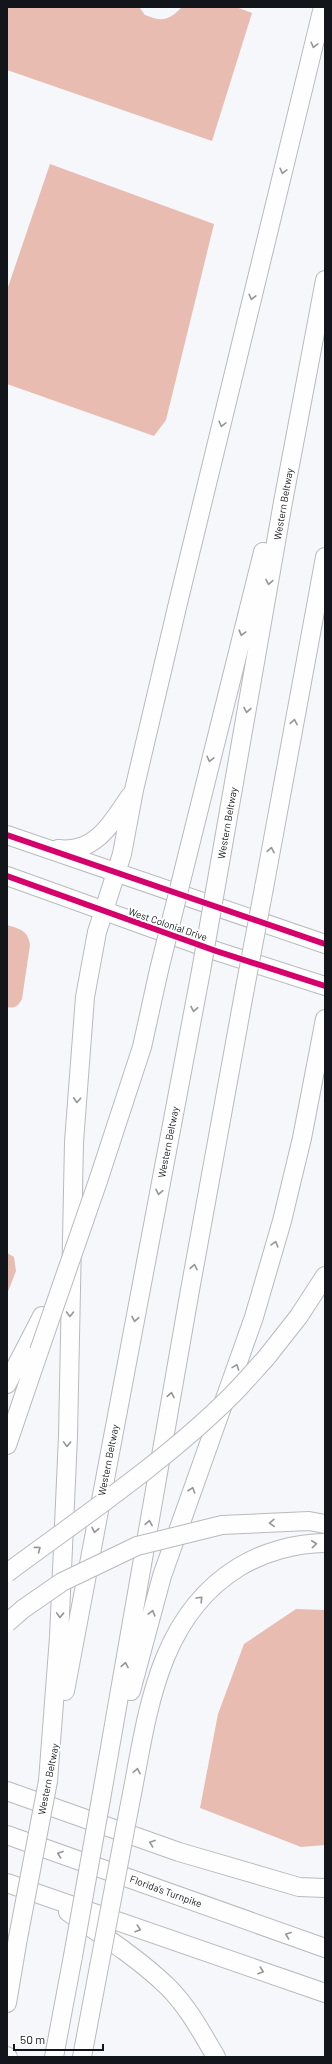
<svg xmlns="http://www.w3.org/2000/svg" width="332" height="2064" font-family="Barlow,sans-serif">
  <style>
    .water { fill: #e8bcb0 }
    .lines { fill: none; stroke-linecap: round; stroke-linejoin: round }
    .highway-casing { stroke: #b8babe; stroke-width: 20 }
    .highway { stroke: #fefefe; stroke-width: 18 }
    .highway-bridge-casing { stroke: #b8babe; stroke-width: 20; stroke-linecap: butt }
    .highway-bridge { stroke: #fefefe; stroke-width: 18 }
    .cycleway-casing { stroke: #fff; stroke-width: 8 }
    .cycleway { stroke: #d6006c; stroke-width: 6 }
    .oneway { stroke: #949597 }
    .labels { text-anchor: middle; stroke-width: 4; stroke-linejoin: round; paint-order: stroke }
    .street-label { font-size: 10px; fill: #121519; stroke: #fff }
  </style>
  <rect width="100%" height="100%" fill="#f5f7fb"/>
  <!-- water -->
  <path class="water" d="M7 7H139L145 15C163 22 168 21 182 7H236L252 13 212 141 7 70Z
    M50 164 214 224 166 420 154 436 7 384V290Z
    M7 925C20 929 28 930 30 945L22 999C18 1006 15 1009 7 1007Z
    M7 1253 14 1257 16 1271 7 1294Z
    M296 1609 325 1610V1845L301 1847 200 1808 218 1714 244 1644Z"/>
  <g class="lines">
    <!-- highway casing -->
    <g class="highway-casing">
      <path id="highway" d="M7 835 325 944
        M58 849C95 854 112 823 130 796
        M188 853 263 552
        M218 874 283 502 325 280
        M7 876 216 951 325 986
        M264 888 325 557
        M98 1181 142 1047 159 970
        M266 1358 299 1316 325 1276
        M7 1384 42 1316
        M7 1445 39 1351
        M65 1691 201 971
        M131 1691 162 1576 254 1317 282 1221 302 1138 325 1019
        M48 1781 59 1637 68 1436 74 1142 85 997 97 932 122 854 134 790 178 603 323 7
        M7 1791 179 1852 299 1887 325 1888
        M101 1799 190 1290 245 988
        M129 1809C147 1721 154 1619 239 1567 264 1552 296 1543 325 1543
        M7 1835 325 1948
        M7 1883 325 1993
        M68 1912C102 1935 138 1958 168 1987 188 2007 202 2033 216 2057
        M7 2003 18 1938
        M7 2056 8 2057
        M54 2057 73 1956
        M82 2057 99 1967"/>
    </g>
    <!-- highway -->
    <use href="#highway" class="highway"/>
    <!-- highway-bridge casing -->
    <g class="highway-bridge-casing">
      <path id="highway-bridge" d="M159 970 188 853
        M201 971 218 874
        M245 988 264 888
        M39 1351 98 1181
        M7 1573C81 1518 166 1461 231 1396 243 1384 254 1371 266 1358
        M7 1623 23 1609 62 1582 137 1546 222 1525 309 1521 325 1524
        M18 1938 48 1781
        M73 1956 101 1799
        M99 1967 129 1809"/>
    </g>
    <!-- highway-bridge -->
    <use href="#highway-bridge" class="highway-bridge"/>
    <!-- cycleway casing -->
    <g class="cycleway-casing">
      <path id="cycleway" d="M7 835 325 944
        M7 876 216 951 325 986"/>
    </g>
    <!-- cycleway -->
    <use href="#cycleway" class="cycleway"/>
  </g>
  <!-- one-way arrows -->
  <defs><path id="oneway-chevron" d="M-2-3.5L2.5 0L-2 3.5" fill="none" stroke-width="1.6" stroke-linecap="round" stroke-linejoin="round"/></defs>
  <g class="oneway">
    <use href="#oneway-chevron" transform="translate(314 45) rotate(104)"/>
    <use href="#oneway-chevron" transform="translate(283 171) rotate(104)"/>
    <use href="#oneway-chevron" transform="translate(252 297) rotate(104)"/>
    <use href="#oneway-chevron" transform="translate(222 424) rotate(104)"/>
    <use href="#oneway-chevron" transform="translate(269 582) rotate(100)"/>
    <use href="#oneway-chevron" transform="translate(242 633) rotate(105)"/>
    <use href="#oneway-chevron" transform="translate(247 710) rotate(100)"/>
    <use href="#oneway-chevron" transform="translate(294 722) rotate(-80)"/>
    <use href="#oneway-chevron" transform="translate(210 759) rotate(103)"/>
    <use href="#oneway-chevron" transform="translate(271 850) rotate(-80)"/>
    <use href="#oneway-chevron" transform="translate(194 1009) rotate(101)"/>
    <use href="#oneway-chevron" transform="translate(77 1100) rotate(93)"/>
    <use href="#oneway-chevron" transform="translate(159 1192) rotate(101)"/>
    <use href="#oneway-chevron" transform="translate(275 1244) rotate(-74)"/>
    <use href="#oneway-chevron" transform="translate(194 1267) rotate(-80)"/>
    <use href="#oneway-chevron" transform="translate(70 1314) rotate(91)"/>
    <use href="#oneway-chevron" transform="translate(135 1319) rotate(101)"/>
    <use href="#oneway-chevron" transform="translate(236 1367) rotate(-70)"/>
    <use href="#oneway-chevron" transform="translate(171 1395) rotate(-80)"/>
    <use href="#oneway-chevron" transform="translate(67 1444) rotate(92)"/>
    <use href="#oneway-chevron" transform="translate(192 1490) rotate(-71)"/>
    <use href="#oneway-chevron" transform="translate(149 1523) rotate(-80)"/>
    <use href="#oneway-chevron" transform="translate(272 1523) rotate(178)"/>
    <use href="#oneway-chevron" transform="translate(95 1530) rotate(101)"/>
    <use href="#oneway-chevron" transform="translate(314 1544) rotate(-6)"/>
    <use href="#oneway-chevron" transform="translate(38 1549) rotate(-37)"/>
    <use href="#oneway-chevron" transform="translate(200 1599) rotate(-47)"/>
    <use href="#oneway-chevron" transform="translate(152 1613) rotate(-75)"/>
    <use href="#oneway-chevron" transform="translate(60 1615) rotate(92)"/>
    <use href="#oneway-chevron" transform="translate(125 1665) rotate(-80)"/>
    <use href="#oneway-chevron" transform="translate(137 1771) rotate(-79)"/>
    <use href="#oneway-chevron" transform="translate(152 1843) rotate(-160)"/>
    <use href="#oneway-chevron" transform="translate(60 1854) rotate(-160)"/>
    <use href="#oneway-chevron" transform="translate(138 1929) rotate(19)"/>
    <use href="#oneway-chevron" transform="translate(288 1935) rotate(-160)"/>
    <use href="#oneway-chevron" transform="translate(261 1971) rotate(19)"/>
  </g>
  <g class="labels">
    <!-- street labels -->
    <g class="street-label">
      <text transform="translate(283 504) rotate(-80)" y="4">Western Beltway</text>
      <text transform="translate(227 823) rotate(-80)" y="4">Western Beltway</text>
      <text transform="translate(168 924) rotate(19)" y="4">West Colonial Drive</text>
      <text transform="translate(168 1142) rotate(-79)" y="4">Western Beltway</text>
      <text transform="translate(108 1460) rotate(-79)" y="4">Western Beltway</text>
      <text transform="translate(48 1779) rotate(-79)" y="4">Western Beltway</text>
      <text transform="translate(166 1891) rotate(20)" y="4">Florida's Turnpike</text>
    </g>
  </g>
  <!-- border -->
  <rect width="332" height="2064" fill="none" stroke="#121519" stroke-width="16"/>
  <!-- scale -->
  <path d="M14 2044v6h89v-6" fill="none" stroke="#121519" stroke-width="2"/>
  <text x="20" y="2044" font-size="12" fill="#121519" stroke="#ffffff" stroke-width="3" paint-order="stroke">50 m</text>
</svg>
